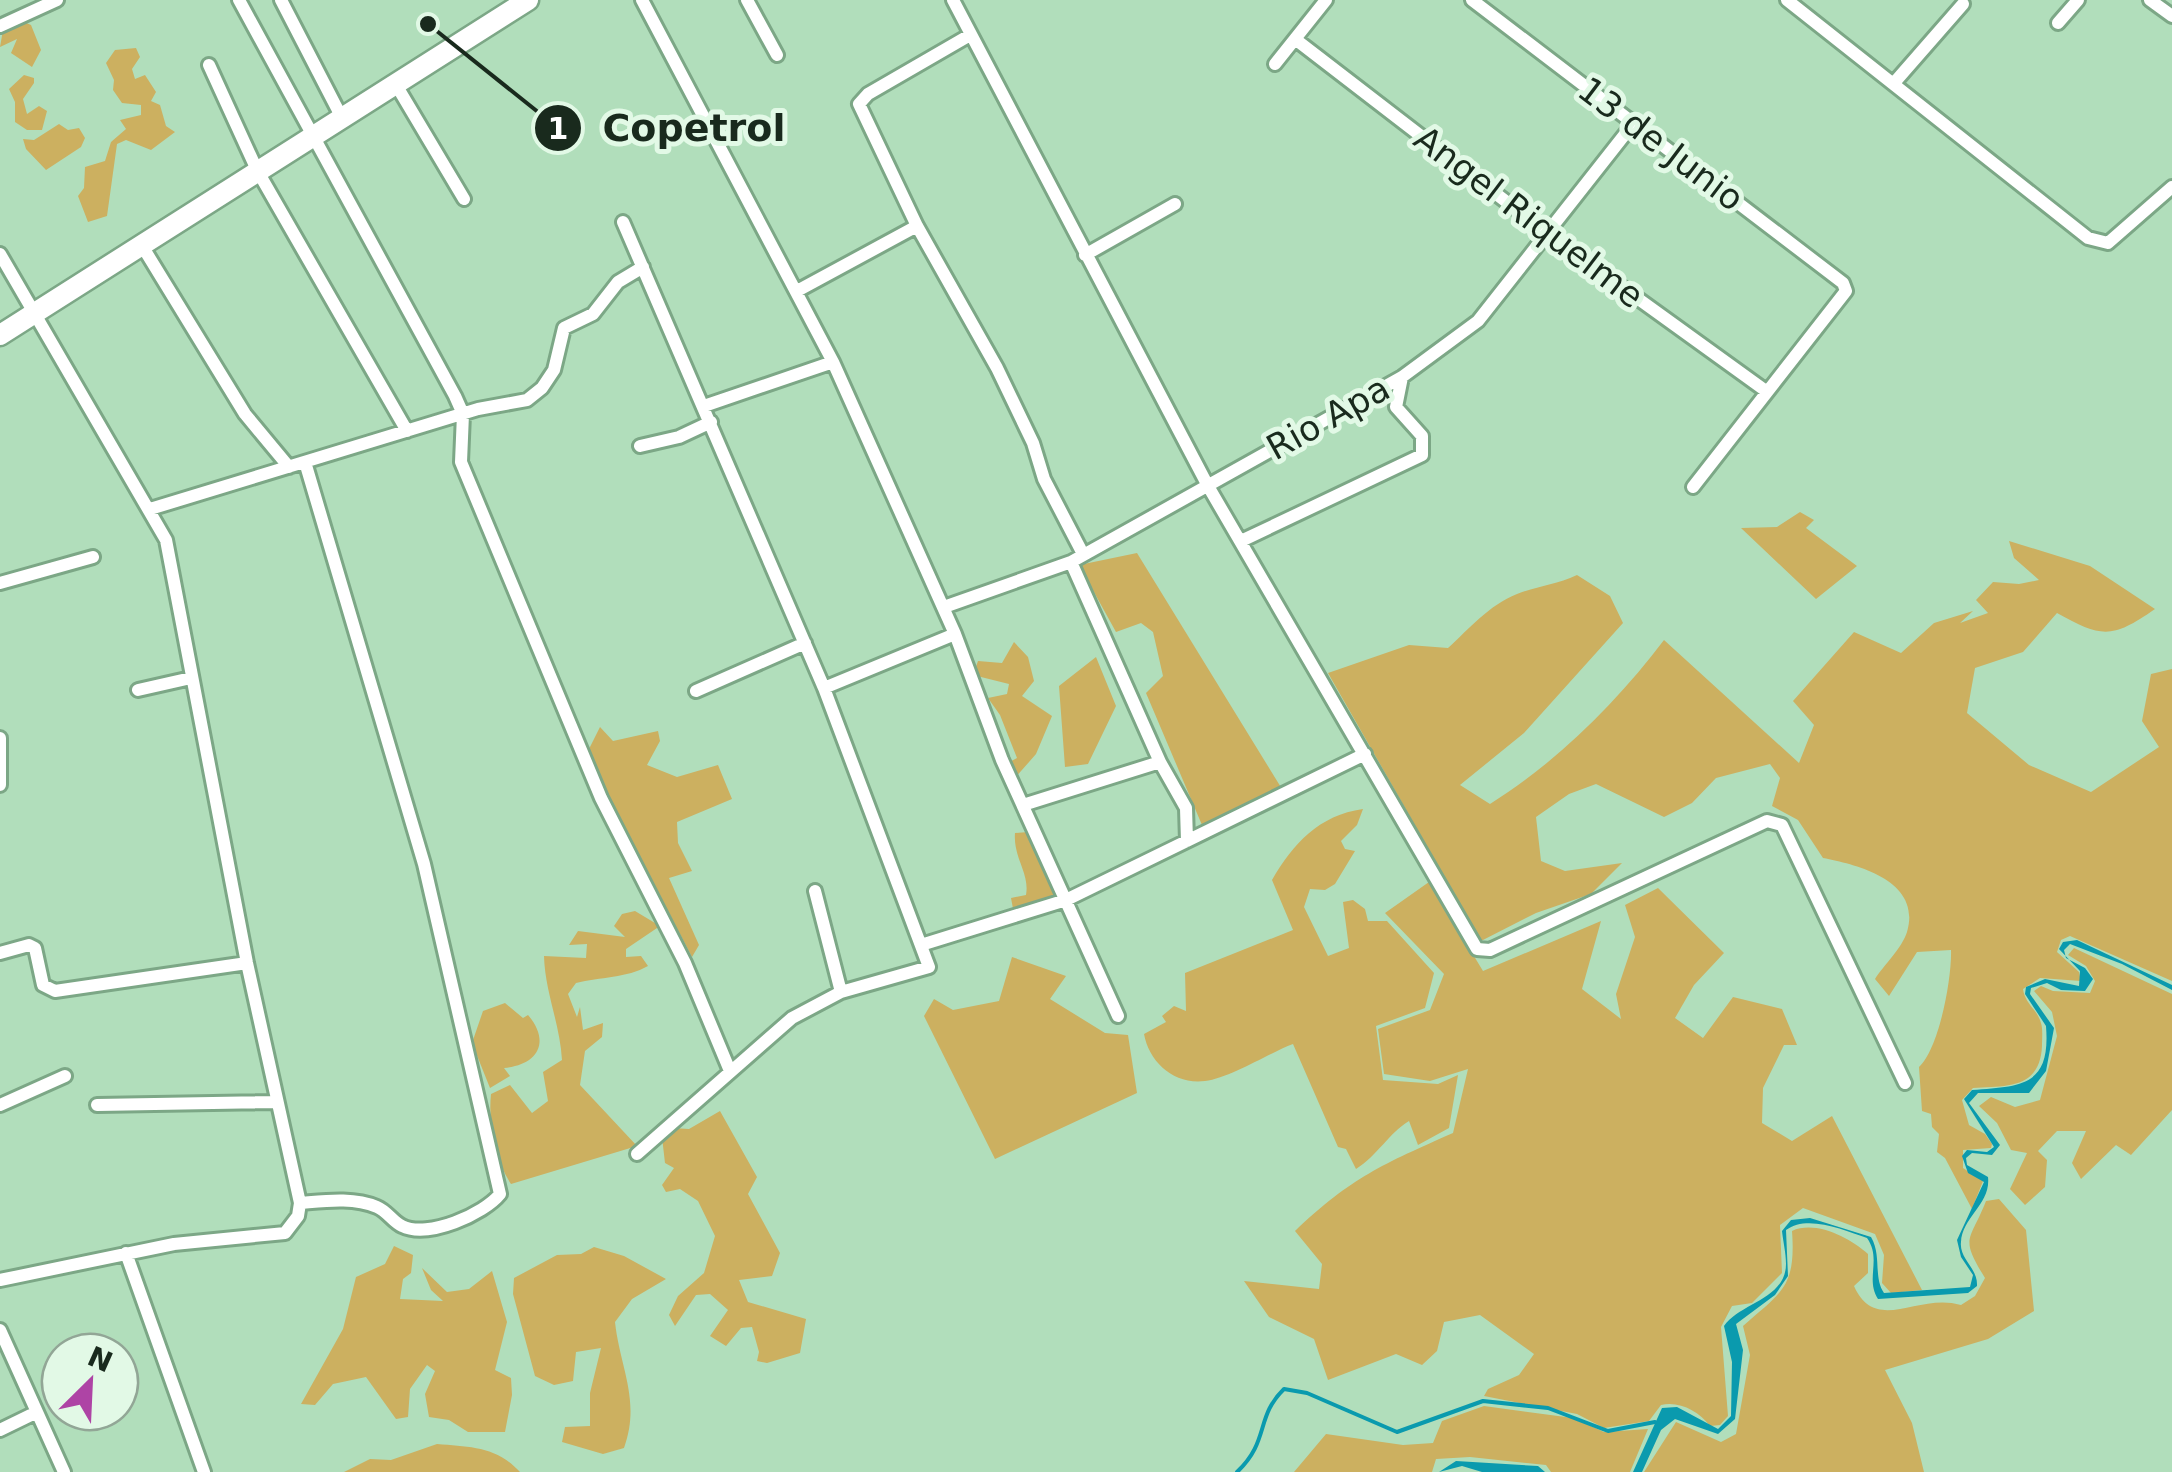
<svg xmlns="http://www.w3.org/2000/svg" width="2172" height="1472" font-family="'DejaVu Sans',sans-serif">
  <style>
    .green { fill: #ccb060 }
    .water { fill: #0a9aae }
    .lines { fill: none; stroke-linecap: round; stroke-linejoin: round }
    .stream { stroke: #0a9aae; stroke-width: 4 }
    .minor-casing { stroke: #7ca786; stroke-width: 18 }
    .primary-casing { stroke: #7ca786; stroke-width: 25 }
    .minor { stroke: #fff; stroke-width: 12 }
    .primary { stroke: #fff; stroke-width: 20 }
    .labels { text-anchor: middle; stroke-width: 10; stroke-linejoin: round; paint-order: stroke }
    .street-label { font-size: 35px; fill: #192a1d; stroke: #e2f9e6 }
    .leader { fill: none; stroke: #192a1d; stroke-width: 4 }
    .callout-dot { fill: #192a1d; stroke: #e2f9e6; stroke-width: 4 }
    .mark-label { font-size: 30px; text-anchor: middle; font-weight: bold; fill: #fff }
    .callout-label { font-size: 38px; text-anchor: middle; font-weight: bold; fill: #192a1d; stroke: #e2f9e6; stroke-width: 10; stroke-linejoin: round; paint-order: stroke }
  </style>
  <rect width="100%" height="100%" fill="#b1debb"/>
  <!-- green -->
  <path class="green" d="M22 21 31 25 41 50 32 67 11 53 17 39 0 47 3 30Z
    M136 48 140 57 132 69 135 79 145 75 156 92 151 101 160 105 166 126 175 132 151 150 126 140 117 144 107 216 88 222 78 196 84 188 85 167 105 161 111 142 126 129 120 120 141 115V105L122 103 113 90 114 80 106 63 115 50Z
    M24 75 34 78V83L23 99 27 114 39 106 47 111 42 130H27L15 122V102L9 89Z
    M59 124 68 130 79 128 85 138 81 147 46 170 26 149 23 139 34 140Z
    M1800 512 1814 520 1806 528 1857 566 1816 599 1741 528 1777 527Z
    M2009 541 2090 566 2155 609C2112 639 2102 638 2057 613L2023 652 1975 668 1967 713 2029 765 2091 792 2159 747 2142 721 2151 674 2172 669V981L2070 936 2061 940 2057 952 2079 972 2081 981 2040 978 2023 989C2025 1004 2037 1009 2041 1023 2043 1029 2042 1039 2042 1046 2040 1089 2007 1086 1973 1088L1962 1100 1969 1125 1985 1134 1992 1144 1991 1148 1963 1150V1168L1983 1181 1972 1209 1945 1158 1937 1152 1939 1134 1932 1127 1931 1114 1922 1111 1919 1067C1939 1049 1952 978 1951 950L1917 952 1889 996 1875 979C1884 965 1902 948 1907 932 1922 881 1859 865 1823 858L1798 820 1772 806 1780 778 1770 764 1716 778 1692 803 1664 817 1596 784 1569 794 1536 817 1541 861 1565 871 1622 863 1591 894 1536 913 1481 941 1328 673 1409 645 1448 648C1469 629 1489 605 1517 594 1537 586 1556 585 1577 575L1610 596 1623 623 1524 733 1460 785 1490 804C1556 763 1617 702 1664 640L1799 763 1814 725 1793 701 1854 632 1901 653 1934 623 1973 611 1960 623 1988 613 1976 600 1993 582 2019 584 2039 580 2014 558Z
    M1137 553 1282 789 1202 825 1146 693 1163 676 1153 632 1141 623 1116 632 1079 565Z
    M1014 642 1028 657 1034 681 1022 696 1052 716 1036 754 1015 778 1004 765 1017 758 1000 715 988 698 1007 694 1009 684 973 675 978 661 1002 663Z
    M1096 657 1116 706 1088 764 1065 767 1059 686Z
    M600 727 613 741 658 731 660 741 647 765 677 777 718 765 732 799 677 822 678 843 692 871 669 878 699 945 692 957 586 755Z
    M1363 809 1357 825 1341 841 1345 849 1355 851 1335 884 1325 890 1310 889 1304 907 1328 956 1349 948 1343 902 1353 900 1365 909 1368 921H1387L1434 973 1425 1008 1376 1026 1383 1080 1438 1084 1458 1075 1449 1128 1418 1145 1409 1121C1388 1134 1378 1155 1356 1169L1346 1149 1338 1147 1293 1044C1269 1053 1230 1078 1205 1081 1174 1085 1149 1062 1144 1034L1166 1022 1162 1016 1174 1006 1186 1011 1185 973 1293 930 1272 880C1293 844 1319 815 1363 809Z
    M1028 832 1064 901 1014 914 1011 898 1026 895C1030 873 1013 858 1015 833Z
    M1429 882 1483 971 1601 921 1582 989 1621 1019 1616 994 1635 937 1625 905 1658 888 1724 953 1694 985 1675 1018 1703 1038 1733 997 1782 1009 1797 1045H1784L1763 1088 1762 1123 1792 1141 1832 1116 1922 1290 1891 1293 1882 1283 1884 1255 1875 1234 1803 1208 1780 1225 1782 1273 1752 1303 1732 1306 1721 1327 1728 1416 1720 1425 1710 1426C1698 1411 1680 1401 1661 1405L1649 1421 1604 1428 1577 1414 1484 1396 1488 1389 1519 1375 1534 1354 1480 1315 1444 1322 1437 1351 1422 1365 1396 1354 1328 1380 1314 1339 1269 1317 1244 1281 1319 1289 1322 1264 1295 1231C1352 1177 1383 1164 1453 1133L1468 1069 1430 1081 1384 1074 1378 1029 1430 1010 1444 974 1385 913Z
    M635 911 660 926 626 949V957L641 956 648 966C627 978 600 977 576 983L568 994 577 1017 580 1007 583 1030 603 1023 602 1037 585 1051 580 1085 637 1146 511 1184C495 1160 488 1122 491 1094L510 1085 532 1113 548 1101 543 1072 562 1060C560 1024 545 992 544 956L586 958 587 944 569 945 578 931 625 937 614 926 622 914Z
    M2074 948 2172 994V1110L2131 1155 2116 1145 2081 1179 2072 1163 2086 1131H2057L2038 1151 2047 1160 2045 1187 2025 1205 2010 1189 2027 1153 2011 1150 1997 1123 1979 1106 1991 1097 2015 1107 2040 1100 2057 1036 2052 1012 2034 991 2041 986 2053 991 2090 993 2095 981 2086 966 2068 955Z
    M1012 957 1066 976 1050 999 1105 1033 1128 1035 1137 1093 995 1159 924 1016 934 999 953 1010 999 1001Z
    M505 1003 523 1018 528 1015C551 1042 538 1065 504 1068L510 1076 490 1088 472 1043 483 1011Z
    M720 1111 757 1177 748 1194 780 1253 772 1276 739 1280 748 1302 806 1319 800 1353 767 1363 757 1361 759 1352 752 1327 741 1328 726 1346 710 1336 728 1310 710 1294 696 1295 675 1326 669 1315 678 1296 704 1273 715 1236 698 1201 680 1189 666 1192 662 1185 674 1168 665 1163 662 1137 672 1128 689 1129Z
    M1999 1199 2026 1230 2034 1311 1988 1339 1885 1370 1912 1423 1924 1472H1644L1676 1422 1721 1442 1736 1434 1750 1355 1743 1326C1782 1292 1796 1287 1792 1231 1816 1220 1850 1238 1868 1254V1273L1854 1286C1876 1335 1918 1292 1961 1305L1975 1296 1985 1278C1959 1236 1970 1242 1986 1201Z
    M394 1246 413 1255 411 1273 403 1279 400 1299 443 1301 431 1290 422 1268 447 1292 469 1289 492 1271 507 1322 495 1370 511 1378 512 1395 505 1432H468L449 1420 429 1417 425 1394 435 1371 427 1365 410 1389 408 1417 396 1419 366 1377 333 1384 315 1405 301 1404 343 1329 356 1277 385 1264Z
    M594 1247 624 1256 666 1279 632 1299 615 1322C620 1368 641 1401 624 1448L603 1454 562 1442 565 1427 590 1426V1393L601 1348 576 1352 573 1381 554 1385 535 1376 513 1294 514 1278 557 1255 581 1254Z
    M1484 1406 1573 1418 1604 1432 1648 1429 1630 1472H1551L1546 1465 1470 1457 1436 1459 1432 1472H1294L1326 1434 1403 1445 1433 1443 1442 1421Z
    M437 1444C470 1447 496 1446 520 1472H344L370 1459 391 1460Z"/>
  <!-- water -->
  <path class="water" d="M2077 940 2172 985V990L2122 964 2070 944 2064 950 2066 958 2085 968 2093 979 2085 991 2061 990 2047 983 2031 988 2030 994 2054 1028 2046 1071 2029 1093H1978L1969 1103 2000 1145 1992 1155 1972 1153 1966 1158 1967 1165 1988 1177C1991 1204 1962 1217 1961 1242 1959 1259 1978 1268 1977 1286L1968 1293 1878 1299C1865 1279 1882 1259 1867 1238 1844 1230 1807 1214 1786 1230L1788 1276 1775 1295 1736 1324 1743 1350 1735 1419 1718 1434 1675 1419 1661 1430 1642 1472H1633L1662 1408 1677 1407 1718 1429 1731 1416 1732 1362 1724 1326C1740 1303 1786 1299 1786 1264 1786 1253 1783 1241 1782 1231L1791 1220 1810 1218 1871 1237C1882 1256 1873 1277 1884 1293L1970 1287 1973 1275 1961 1257 1957 1240 1984 1182 1968 1173 1962 1156 1967 1150 1987 1152 1994 1147 1964 1099 1972 1090C2021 1086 2051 1087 2046 1026L2025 994 2026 987 2045 979 2079 986 2080 971 2059 949 2063 942Z
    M1456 1461 1538 1466 1545 1472H1482L1462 1466 1439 1472Z"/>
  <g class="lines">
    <!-- stream -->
    <path class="stream" d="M1237 1472C1270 1441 1255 1417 1284 1389L1307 1393 1397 1432 1483 1401 1548 1408 1608 1431 1655 1422"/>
    <!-- minor casing -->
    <g class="minor-casing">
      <path id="minor" d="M239 0 455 396 463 414 461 462 601 798 685 963 730 1071
        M281 0 342 118
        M642 0 833 362 955 634 1002 760 1118 1016
        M747 0 777 55
        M953 0 1208 486 1477 949 1490 950 1767 821 1782 825 1905 1083
        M1472 0 1843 283 1846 291 1693 487
        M1787 0 2088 238 2108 243 2172 187
        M2150 0 2172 16
        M2058 23 2078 0
        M0 26 57 0
        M970 35 868 94 859 104 917 226 997 368 1033 443 1044 479 1083 554
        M1295 39 1547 233 1766 391
        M1275 64 1326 0
        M209 65 257 170 407 431
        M395 83 464 199
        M1894 83 1963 4
        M623 222 824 688 929 967 841 992 792 1018 637 1154
        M141 244 245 414 289 467
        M0 254 166 540 247 963 300 1203 298 1216 285 1233 174 1244 0 1280
        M1085 255 1175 204
        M797 291 917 226
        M704 406 833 362
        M640 446 679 437 711 422
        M150 509 478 409 527 400 542 388 554 370 564 328 593 314 618 282 643 267
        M1241 541 1422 455V436L1396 407 1402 377
        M0 583 93 557
        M944 607 1071 562 1402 377 1478 321 1633 124
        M824 688 955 634
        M138 690 191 678
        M696 691 805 643
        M0 738V785
        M1160 762 1186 808 1187 841
        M1023 805 1160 762 1071 562
        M815 891 841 992
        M921 945 1066 900 1365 754
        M0 953 29 945 35 948 43 985 55 991 247 963
        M0 1105 65 1076
        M97 1105 276 1102
        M300 1203C325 1201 353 1197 377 1207 387 1211 393 1222 402 1226 428 1239 484 1214 500 1194L424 864 305 462
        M126 1253 204 1472
        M0 1330 64 1472
        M0 1430 37 1412"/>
    </g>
    <!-- primary casing -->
    <g class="primary-casing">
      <path id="primary" d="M0 335 528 0"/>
    </g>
    <!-- minor -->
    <use href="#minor" class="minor"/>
    <!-- primary -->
    <use href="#primary" class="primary"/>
  </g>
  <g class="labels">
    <!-- street labels -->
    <g class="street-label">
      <text transform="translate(1661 144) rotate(37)" y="12">13 de Junio</text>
      <text transform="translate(1529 217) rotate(37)" y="12">Angel Riquelme</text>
      <text transform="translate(1328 418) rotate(-29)" y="12">Rio Apa</text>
    </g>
  </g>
  <!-- callouts -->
  <path class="leader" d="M428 24L558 128"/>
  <g class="callout-dot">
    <circle cx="428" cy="24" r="10"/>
    <circle cx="558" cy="128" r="25"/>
  </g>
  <g class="mark-label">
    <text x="558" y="139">1</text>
  </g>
  <g class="callout-label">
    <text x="694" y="141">Copetrol</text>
  </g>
  <!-- north arrow -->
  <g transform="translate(90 1382) rotate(24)"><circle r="48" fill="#e2f9e6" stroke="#92a696" stroke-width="2.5"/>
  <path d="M0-8L18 38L0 25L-18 38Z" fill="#ae44a5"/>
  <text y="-15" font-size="28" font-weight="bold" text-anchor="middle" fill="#192a1d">N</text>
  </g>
</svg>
